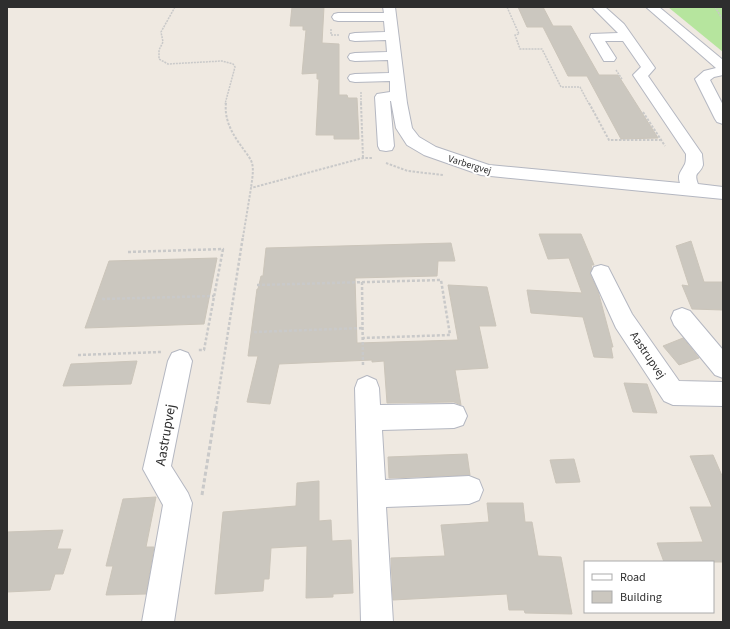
<svg xmlns="http://www.w3.org/2000/svg" width="730" height="629" font-family="'Source Sans 3',sans-serif">
  <style>
    .green { fill: #b6e59e }
    .building { fill: #cbc7bf; stroke: #cbc5ba }
    .lines { fill: none; stroke-linecap: round; stroke-linejoin: round }
    .minor-casing { stroke: #b4b7c1; stroke-width: 2 }
    .path-far3 { stroke: #c9c9c9; stroke-width: 1.5; stroke-dasharray: 2 1; stroke-linecap: butt }
    .path-far2 { stroke: #c9c9c9; stroke-width: 2; stroke-dasharray: 2.5 1.5; stroke-linecap: butt }
    .path-far1 { stroke: #c9c9c9; stroke-width: 2.5; stroke-dasharray: 3 2; stroke-linecap: butt }
    .path { stroke: #c9c9c9; stroke-width: 3; stroke-dasharray: 4 2.5; stroke-linecap: butt }
    .minor { fill: #fff; fill-rule: evenodd }
    .labels { text-anchor: middle; stroke-width: 4; stroke-linejoin: round; paint-order: stroke }
    .far-street-label { font-size: 10px; fill: #2e2e2e; stroke: #fff }
    .street-label { font-size: 12px; fill: #2e2e2e; stroke: #fff }
    .near-street-label { font-size: 14px; fill: #2e2e2e; stroke: #fff }
  </style>
  <rect width="100%" height="100%" fill="#efe9e1"/>
  <!-- green -->
  <path class="green" d="M668 7H723V52Z"/>
  <!-- building -->
  <path class="building" d="M292 7H324L322 43 339 44V95H347L348 98H357L359 139H334V135H316L319 79H317V73L302 74 306 30H303V26H290Z
    M518 7H543L553 26H571L599 75H618L658 138 621 139 587 76H568L543 27H527Z
    M539 234H581L594 265H591L592 268 590 274 598 291 613 347H611L613 358 594 357 583 317 531 313 527 290 582 293 569 258 548 259Z
    M691 241 704 282H723V310L692 309 682 285 689 286 676 246Z
    M451 243 455 261H438L437 276 355 278 357 343 458 340 448 285 487 287 496 326H479L488 368 455 370 461 405 454 402 387 403 384 361 372 362V360L279 364 270 404 247 402 258 356H248L257 289H258L261 276H263L266 248Z
    M217 258 204 324 85 328 109 261Z
    M683 338 699 358 679 365 663 346Z
    M137 361 131 384 63 386 71 364Z
    M624 383 647 384 657 413 633 412Z
    M467 454 470 475 389 478 388 457Z
    M713 455 723 478V562H664L657 543 703 542 690 507H712L690 456Z
    M574 459 580 482 556 483 550 460Z
    M319 481V521L331 520 332 541 351 540 353 593 333 594V597L306 598 307 546 271 548 269 579H264L263 591 215 594 223 512 296 506 297 483Z
    M156 497 146 547H154L146 594 106 595 113 566H106L123 499Z
    M487 503H523L525 522H532L538 556 561 557 572 614 525 613 524 610H509L507 594 393 600 391 558 445 556 441 525 489 522Z
    M63 530 57 549H71L63 574H55L50 590 7 592V532Z"/>
  <g class="lines">
    <!-- minor casing -->
    <g class="minor-casing">
      <path id="minor" d="M383 7H395L407 103 412 128 419 137 436 147 489 165 680 183C677 174 681 172 685 164 686 162 686 157 686 154L633 75 641 67 623 41H605L616 58 614 61H604L590 37 591 34 618 33 592 7H605L624 24 655 68 648 76 702 154C702 157 703 162 703 165 700 175 693 171 698 184L723 187V199L481 175 424 155 407 145 396 128 391 101H390L394 146 392 150 386 151 380 150 378 146 375 97 377 94 390 92V81L355 82 350 81 348 78 350 75 355 74 389 73 388 60 355 61 350 60 348 57 350 54 355 53 387 52 386 40 355 41 350 40 349 37 350 34 355 33 385 32 384 21H338L334 20 332 17 334 14 338 13H384Z
        M646 7H659L723 60V75L714 77 710 80 723 105V124L717 122 715 119 695 79 704 71 716 68Z
        M601 265 608 267 632 314 679 381 723 382V406L673 405 664 401 616 328 591 273 594 267Z
        M682 308 690 311 723 350V378L715 375 674 325 671 318 674 311Z
        M180 350 188 353 192 361 171 466 188 493 192 503 174 622H142L163 505 143 469 168 361 172 353Z
        M367 376 376 380 379 388 380 405 454 404 463 407 467 416 463 425 454 428 382 430 385 480 469 476 479 480 483 490 479 500 469 504 386 507 393 622H361L355 388 358 380Z"/>
    </g>
    <!-- path-far3 -->
    <path class="path-far3" d="M175 7 161 32 163 42 159 50V59L168 64 222 61 233 64 235 67 225 104
      M507 7 519 34 515 35 520 49H542L561 87H580L589 104
      M715 7 723 20
      M331 29V35H340
      M616 70 622 79
      M361 92V104"/>
    <!-- path-far2 -->
    <path class="path-far2" d="M226 103C224 119 232 134 242 147 245 152 250 157 252 163 254 170 252 180 251 188
      M361 103 363 158
      M589 103 609 140H660
      M643 112 665 146
      M386 163 408 171 443 175
      M243 237 251 188 363 158H373"/>
    <!-- path-far1 -->
    <path class="path-far1" d="M128 252 223 249 204 350H198
      M362 282 363 366
      M257 285 441 280 450 335 363 338
      M102 299 214 296
      M254 332 363 328
      M78 355 161 352
      M216 409 243 236"/>
    <!-- path -->
    <path class="path" d="M202 495 216 408"/>
    <!-- minor -->
    <use href="#minor" class="minor"/>
  </g>
  <g class="labels">
    <!-- far-street labels -->
    <g class="far-street-label">
      <text transform="translate(470 164) rotate(17)" y="4">Varbergvej</text>
    </g>
    <!-- street labels -->
    <g class="street-label">
      <text transform="translate(648 355) rotate(56)" y="4">Aastrupvej</text>
    </g>
    <!-- near-street labels -->
    <g class="near-street-label">
      <text transform="translate(165 435) rotate(-80)" y="5">Aastrupvej</text>
    </g>
  </g>
  <!-- border -->
  <rect width="730" height="629" fill="none" stroke="#2e2e2e" stroke-width="16"/>
  <!-- legend -->
  <rect x="584" y="561" width="130" height="52" fill="#ffffff" stroke="#ababab"/>
  <rect x="592" y="574" width="20" height="6" fill="#ffffff" stroke="#ababab"/>
  <text x="620" y="581" font-size="12" fill="#2e2e2e">Road</text>
  <rect x="592" y="591" width="20" height="12" fill="#cbc7bf" stroke="#ababab"/>
  <text x="620" y="601" font-size="12" fill="#2e2e2e">Building</text>
</svg>
